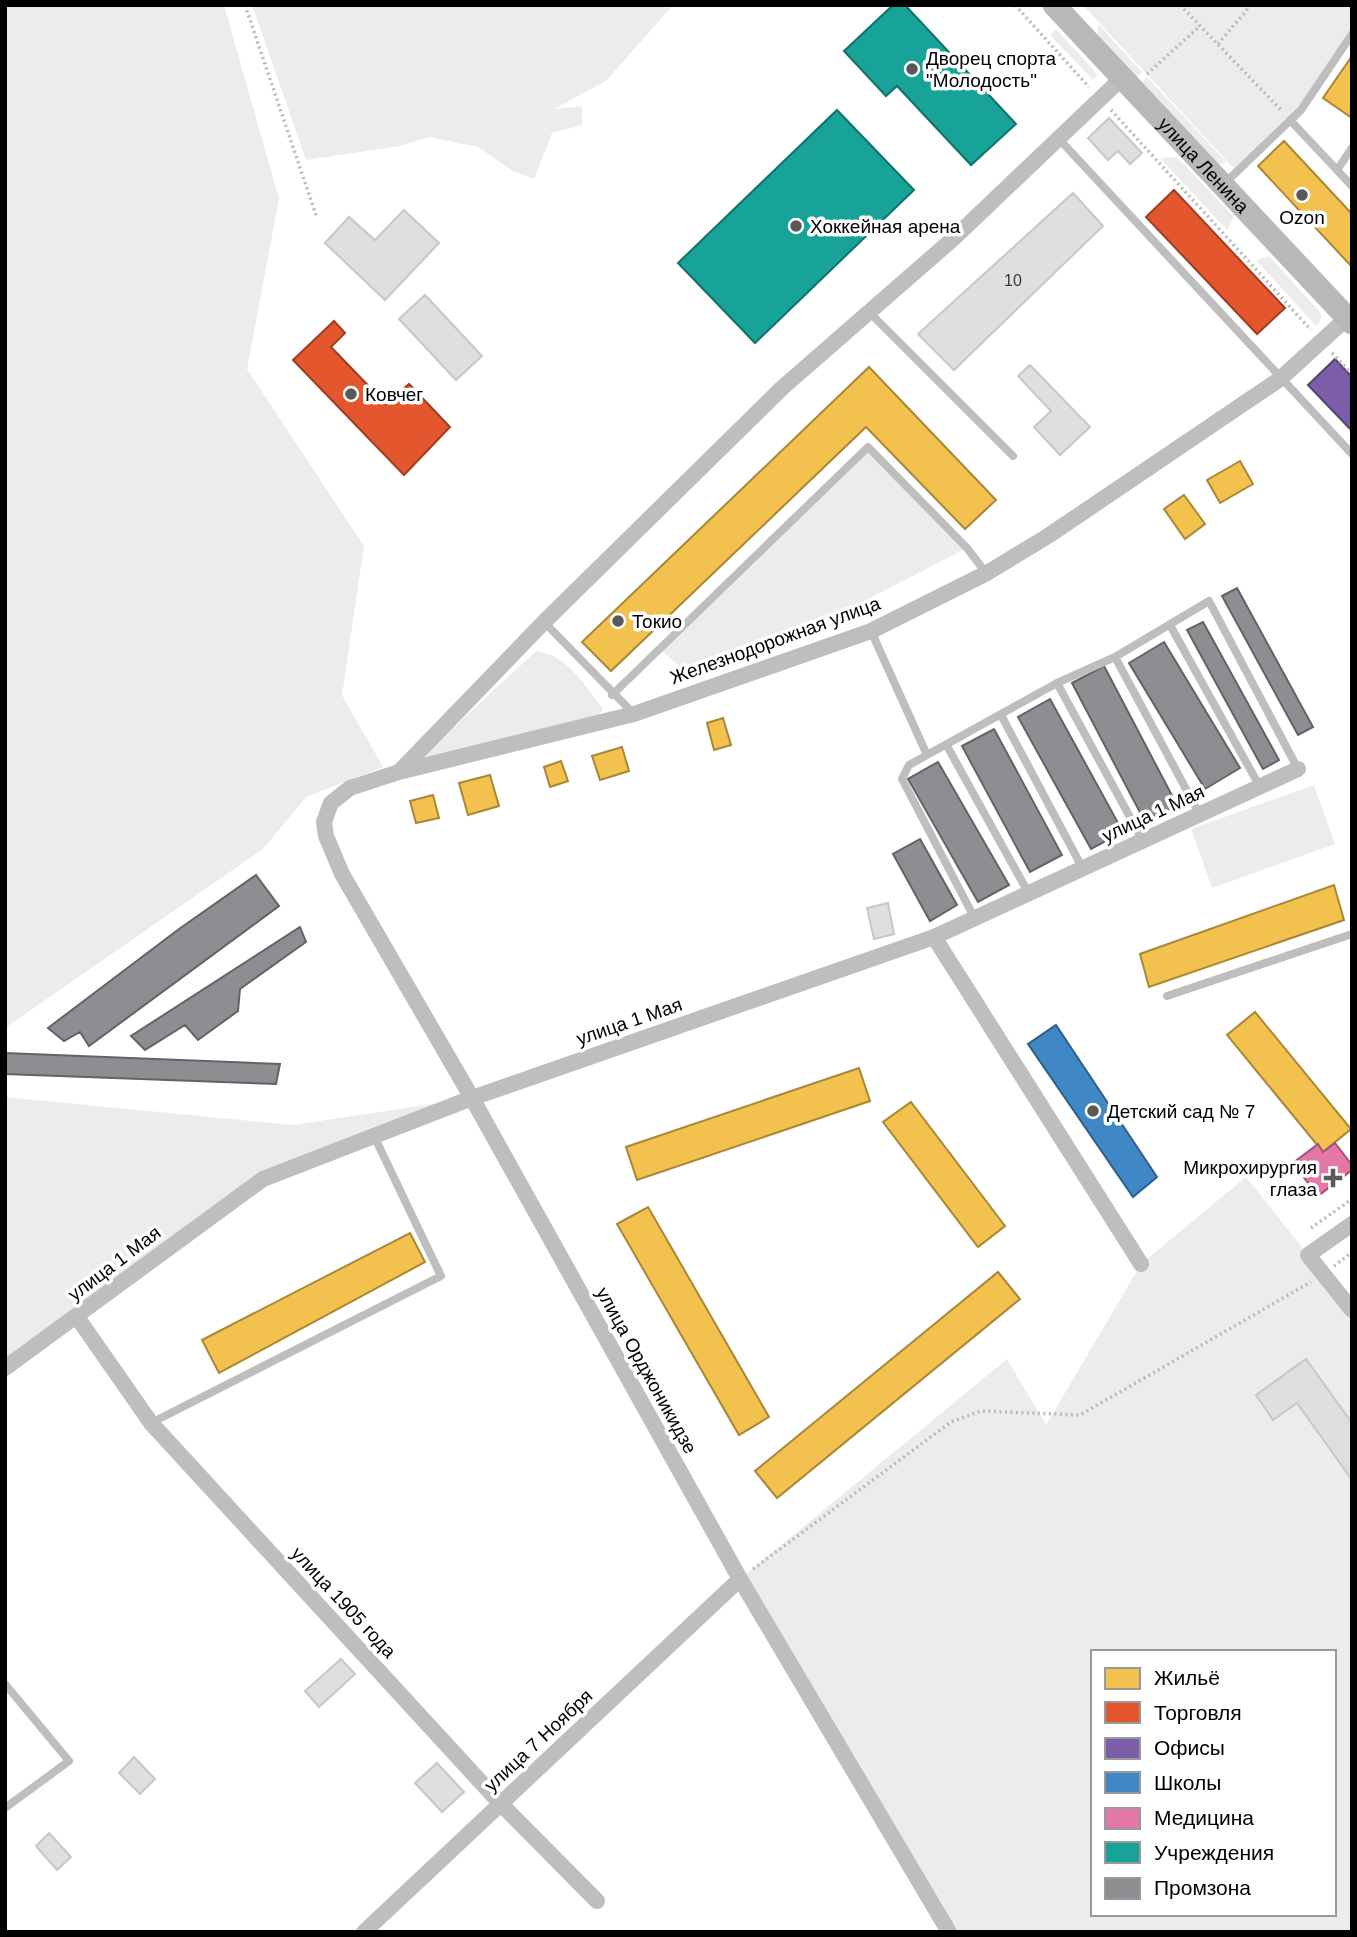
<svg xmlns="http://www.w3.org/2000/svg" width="1357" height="1937" font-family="Helvetica,sans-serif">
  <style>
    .green { fill: #ececec; fill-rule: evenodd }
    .homes { fill: #f2c14e; stroke: #a98737; stroke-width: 2 }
    .shops { fill: #e4572e; stroke: #a03d20; stroke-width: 2 }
    .offices { fill: #7b5ea7; stroke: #564275; stroke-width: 2 }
    .schools { fill: #3f88c5; stroke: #2c5f8a; stroke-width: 2 }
    .health { fill: #e377a8; stroke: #9f5376; stroke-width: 2 }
    .public { fill: #17a398; stroke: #10726a; stroke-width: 2 }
    .industry { fill: #8d8d92; stroke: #636366; stroke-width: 2 }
    .building { fill: #dfdfdf; stroke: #c7c7c7; stroke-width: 2 }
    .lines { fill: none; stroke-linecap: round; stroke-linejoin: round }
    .path { stroke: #b9b9b9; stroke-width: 3.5; stroke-dasharray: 2 3.5; stroke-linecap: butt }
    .service { stroke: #bebebe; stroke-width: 8 }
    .minor { stroke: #bebebe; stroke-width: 16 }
    .secondary { stroke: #b8b8b8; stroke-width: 23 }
    .poi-dot { fill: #595959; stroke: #fff; stroke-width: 2.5 }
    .labels { text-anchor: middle; stroke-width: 7; stroke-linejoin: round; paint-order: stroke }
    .number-label { font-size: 16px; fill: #383838 }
    .poi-label { font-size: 19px; fill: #000; stroke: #fff; text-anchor: start }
    .street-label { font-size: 19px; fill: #000; stroke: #fff }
  </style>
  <rect width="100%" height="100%" fill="#fff"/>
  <!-- green -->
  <path class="green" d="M5 5H224L279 199 247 369 364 546 342 695 383 767 306 797 263 849 5 1028Z
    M252 5H673L606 81 554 109 582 106V125L552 133 534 179 513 171 478 147 429 137 400 146 306 160Z
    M1083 5H1352V34L1301 110 1237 172Z
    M1098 24 1142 72 1136 78 1098 37Z
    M1056 29 1098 75 1093 80 1050 35Z
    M1147 77 1227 163 1216 164 1141 83Z
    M1177 157 1234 217 1227 230 1160 158Z
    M1269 256 1319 311 1322 316 1317 327 1256 260Z
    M868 447 967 548 860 603 681 668 660 649Z
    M536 651C567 654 585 686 603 709L598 715 415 763Z
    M1314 785 1335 844 1212 888 1191 829Z
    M5 1097 293 1125 472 1098 263 1179 5 1368Z
    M1246 1177 1352 1310V1932H949L740 1579 1007 1359 1046 1425 1141 1264ZM1093 1652H1334V1914H1093Z"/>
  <!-- homes -->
  <path class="homes" d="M1352 56V118L1323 98Z
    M1284 141 1352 214V267L1258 166Z
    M869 367 996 500 965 529 866 427 611 671 582 642Z
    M1240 461 1253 484 1220 503 1207 480Z
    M1184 495 1205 524 1185 539 1164 509Z
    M723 718 731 745 714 750 707 723Z
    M622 747 629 771 600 780 592 756Z
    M561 761 568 781 550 787 544 767Z
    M490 775 499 806 468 815 459 783Z
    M433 795 439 818 416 823 410 801Z
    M1334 885 1344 920 1149 987 1140 954Z
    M1255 1012 1351 1129 1323 1152 1227 1035Z
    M859 1068 870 1101 637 1180 626 1147Z
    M911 1102 1005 1226 978 1247 883 1122Z
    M648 1207 769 1417 739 1435 617 1224Z
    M410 1233 425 1262 219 1373 202 1340Z
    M998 1272 1020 1299 777 1498 755 1471Z"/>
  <!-- shops -->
  <path class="shops" d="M1174 190 1285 308 1257 334 1146 217Z
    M334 321 345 333 331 347 386 404 409 384 450 427 404 475 293 360Z"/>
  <!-- offices -->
  <path class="offices" d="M1335 359 1352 377V431L1308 385Z"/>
  <!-- schools -->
  <path class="schools" d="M1056 1025 1157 1177 1133 1197 1028 1044Z"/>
  <!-- health -->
  <path class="health" d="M1335 1143 1352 1165V1170L1318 1196 1293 1163 1318 1144 1323 1152Z"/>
  <!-- public -->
  <path class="public" d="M893 5H905L1016 124 971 165 897 86 886 96 844 51Z
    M837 110 914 190 755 343 678 263Z"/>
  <!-- industry -->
  <path class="industry" d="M1237 588 1313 727 1298 735 1222 596Z
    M1203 622 1279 760 1263 769 1187 630Z
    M1164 642 1240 768 1205 789 1129 663Z
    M1104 666 1177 805 1145 822 1072 683Z
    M1050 699 1123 832 1091 849 1018 717Z
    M994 729 1062 855 1030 872 962 746Z
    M938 762 1009 885 978 902 908 779Z
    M920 839 957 905 930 921 893 854Z
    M256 875 279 906 89 1046 80 1032 64 1041 48 1028 179 929Z
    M300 927 306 942 240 989 238 1011 198 1040 185 1025 145 1050 131 1036Z
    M5 1053 280 1064 276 1084 5 1074Z"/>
  <!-- building -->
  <path class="building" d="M1109 118 1142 153 1130 164 1118 151 1108 160 1088 138Z
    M1073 193 1103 226 954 370 918 334Z
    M404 210 439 243 385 300 325 243 349 217 375 240Z
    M425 295 482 356 456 380 399 319Z
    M1030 365 1090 427 1060 455 1034 427 1051 411 1018 376Z
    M888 903 894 934 874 939 867 908Z
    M1306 1359 1352 1423V1480L1297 1403 1273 1420 1256 1395Z
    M341 1659 355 1674 319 1707 305 1691Z
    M134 1757 155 1779 140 1794 119 1773Z
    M437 1763 464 1792 442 1812 415 1783Z
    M49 1833 71 1857 57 1870 36 1846Z"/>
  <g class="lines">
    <!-- path -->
    <path class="path" d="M245 5 317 218
      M1015 5 1089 87
      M1180 5 1282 111
      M1218 44 1251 5
      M1147 74 1200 26
      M1111 110 1311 330
      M1332 353 1352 374
      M1311 1228 1352 1199
      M1334 1266 1352 1252
      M753 1569 951 1422 981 1411 1080 1415 1311 1282"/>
    <!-- service -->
    <path class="service" d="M1290 120 1352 186
      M1059 139 1352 454
      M1337 170 1352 148
      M1224 184 1301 110 1352 34
      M869 312 1013 456
      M544 622 634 714
      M1170 625 1260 787
      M871 631 927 755 909 765 902 779 975 919
      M1115 657 1200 815
      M1057 683 1143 841
      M612 695 868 447 967 548 986 573
      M1001 715 1083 869
      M947 746 1029 894
      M927 755 1057 683 1115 657 1209 601 1298 769
      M1167 996 1352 934
      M151 1423 441 1276 374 1136
      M5 1684 69 1761 5 1808"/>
    <!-- minor -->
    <path class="minor" d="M399 772 544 622 782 388 954 238 1122 78
      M934 937 1141 1264
      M1352 1224 1308 1255 1352 1310
      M77 1317 151 1423 501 1804 597 1901
      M5 1368 263 1179 472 1098 934 937 1298 769
      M364 1932 740 1579
      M949 1932 740 1579 472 1098 342 874 326 836 324 822 331 803 350 788 399 772 634 714 871 631 987 573 1048 536 1280 379 1347 318"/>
    <!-- secondary -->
    <path class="secondary" id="s1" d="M1054 5 1352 323"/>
  </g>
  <!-- markers -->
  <g class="poi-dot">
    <circle cx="912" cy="69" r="7"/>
    <circle cx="1302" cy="195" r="7"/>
    <circle cx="796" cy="226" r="7"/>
    <circle cx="351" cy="394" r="7"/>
    <circle cx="618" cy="621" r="7"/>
    <circle cx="1093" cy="1111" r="7"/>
    <path d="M1329.5 1167.5h7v7h7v7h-7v7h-7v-7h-7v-7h7z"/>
  </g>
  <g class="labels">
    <!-- number labels -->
    <g class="number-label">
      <text x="1013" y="286">10</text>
    </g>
    <!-- poi labels -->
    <g class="poi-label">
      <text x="926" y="65">Дворец спорта<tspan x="926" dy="22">"Молодость"</tspan></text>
      <text x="1302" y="224" text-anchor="middle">Ozon</text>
      <text x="810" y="233">Хоккейная арена</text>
      <text x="365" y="401">Ковчег</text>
      <text x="632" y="628">Токио</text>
      <text x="1107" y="1118">Детский сад № 7</text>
      <text x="1317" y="1174" text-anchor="end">Микрохирургия<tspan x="1317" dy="22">глаза</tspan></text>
    </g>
    <!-- street labels -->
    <g class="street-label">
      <text dy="7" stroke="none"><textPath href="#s1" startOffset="219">улица Ленина</textPath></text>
      <text transform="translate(775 640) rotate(-20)" y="7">Железнодорожная улица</text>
      <text transform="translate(1153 813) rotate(-25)" y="7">улица 1 Мая</text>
      <text transform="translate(629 1021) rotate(-19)" y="7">улица 1 Мая</text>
      <text transform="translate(114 1263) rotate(-37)" y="7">улица 1 Мая</text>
      <text transform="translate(647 1370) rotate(61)" y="7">улица Орджоникидзе</text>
      <text transform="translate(344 1602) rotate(47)" y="7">улица 1905 года</text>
      <text transform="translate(538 1740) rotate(-43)" y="7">улица 7 Ноября</text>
    </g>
  </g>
  <!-- border -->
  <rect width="1357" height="1937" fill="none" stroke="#000000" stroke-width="14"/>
  <!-- legend -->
  <rect x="1091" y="1650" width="245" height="266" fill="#ffffff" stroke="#999999" stroke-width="2"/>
  <rect x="1105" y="1668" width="35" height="21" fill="#f2c14e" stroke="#999999" stroke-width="2"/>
  <text x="1154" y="1685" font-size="21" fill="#000000">Жильё</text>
  <rect x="1105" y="1702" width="35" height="21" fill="#e4572e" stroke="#999999" stroke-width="2"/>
  <text x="1154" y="1720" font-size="21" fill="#000000">Торговля</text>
  <rect x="1105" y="1738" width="35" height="21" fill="#7b5ea7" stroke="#999999" stroke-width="2"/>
  <text x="1154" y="1755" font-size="21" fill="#000000">Офисы</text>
  <rect x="1105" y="1772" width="35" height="21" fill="#3f88c5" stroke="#999999" stroke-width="2"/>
  <text x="1154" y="1790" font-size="21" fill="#000000">Школы</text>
  <rect x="1105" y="1808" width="35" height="21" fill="#e377a8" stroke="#999999" stroke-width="2"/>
  <text x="1154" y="1825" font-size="21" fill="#000000">Медицина</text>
  <rect x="1105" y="1842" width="35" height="21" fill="#17a398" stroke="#999999" stroke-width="2"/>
  <text x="1154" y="1860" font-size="21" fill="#000000">Учреждения</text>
  <rect x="1105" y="1878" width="35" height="21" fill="#8d8d92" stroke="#999999" stroke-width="2"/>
  <text x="1154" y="1895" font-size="21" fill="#000000">Промзона</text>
</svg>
